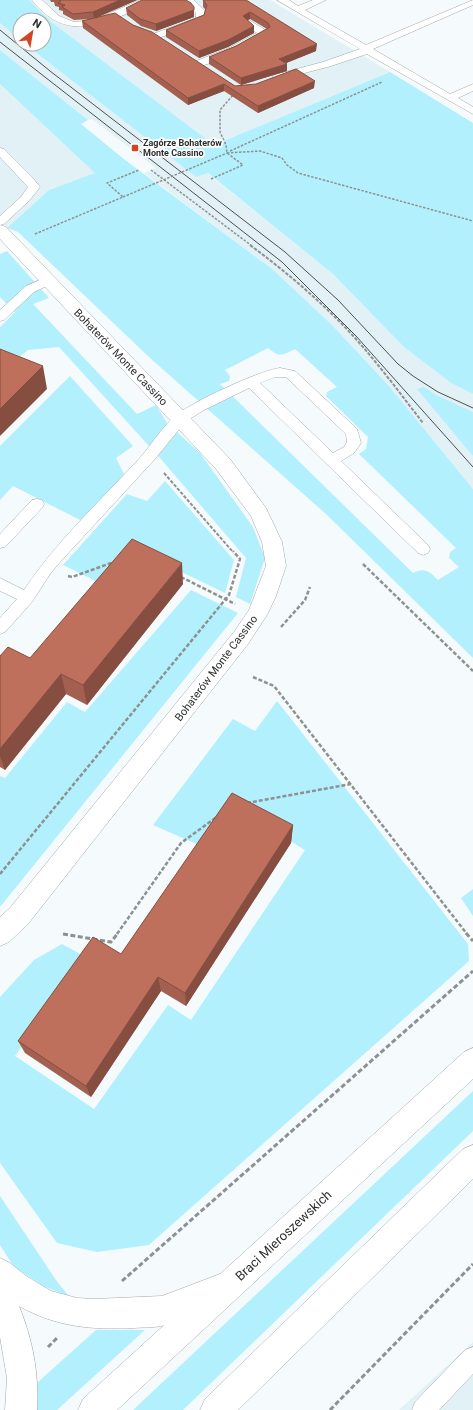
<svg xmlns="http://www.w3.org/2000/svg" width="473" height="1410" font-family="Roboto,sans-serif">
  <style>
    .built { fill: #e2f1f5 }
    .green { fill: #b3f0fd; fill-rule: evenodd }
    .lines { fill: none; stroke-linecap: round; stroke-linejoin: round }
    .lane-casing { stroke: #a4a9aa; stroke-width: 1 }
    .street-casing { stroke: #a4a9aa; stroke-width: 1 }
    .secondary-casing { stroke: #a4a9aa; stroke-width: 1 }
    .path-far3 { stroke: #8d9192; stroke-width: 1.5; stroke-dasharray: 2.5 1.5; stroke-linecap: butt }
    .path-far2 { stroke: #8d9192; stroke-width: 2; stroke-dasharray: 3.5 1.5; stroke-linecap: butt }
    .path-far1 { stroke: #8d9192; stroke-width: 2.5; stroke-dasharray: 4 2; stroke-linecap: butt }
    .path { stroke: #8d9192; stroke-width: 3; stroke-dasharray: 5 2.5; stroke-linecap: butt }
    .lane { fill: #fff; fill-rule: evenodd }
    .street { fill: #fff; fill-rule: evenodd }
    .secondary { fill: #fff; fill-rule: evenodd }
    .tram { stroke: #4d4f51; stroke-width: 1 }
    .path-bridge { stroke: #8d9192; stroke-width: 1.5; stroke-dasharray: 2.5 1.5; stroke-linecap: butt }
    .wall { fill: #a36050 }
    .shaded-wall { fill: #854e41 }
    .building { fill: #be705d; stroke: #854e41 }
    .poi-dot { fill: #d04623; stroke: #fff; stroke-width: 1.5 }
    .labels { text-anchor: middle; stroke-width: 3.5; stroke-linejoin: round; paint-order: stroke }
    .far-poi-label { font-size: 9px; font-weight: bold; fill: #2c2e2f; stroke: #fff; text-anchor: start }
    .street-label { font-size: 11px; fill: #2c2e2f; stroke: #fff }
    .near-street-label { font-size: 13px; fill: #2c2e2f; stroke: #fff }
  </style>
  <rect width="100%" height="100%" fill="#f5fafc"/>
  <!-- built -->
  <path class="built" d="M29 0H270L390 72 214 145 50 21Z
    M0 23 20 40V44H25L196 177 207 173 333 274 404 347 451 383 473 394V489L389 386 332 325 271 268 144 173 156 168 92 119 88 120 0 50Z
    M0 84 96 173 49 190 7 228 0 220Z
    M473 1342V1410H399Z"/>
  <!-- green -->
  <path class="green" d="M0 0H29L50 21 214 145 390 72 473 123V394L451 383 404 347 333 274 208 173 196 177 25 44H44V20H20V40L0 23Z
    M0 50 88 120 81 124 125 160 271 268 332 325 389 386 473 489V658L326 514 150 358 18 232 7 228 49 190 95 173 0 84ZM268 348C280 358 283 355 295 349L337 387 327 392 326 396 368 437 366 449 359 454 456 548 450 552 449 558 459 567 438 580C429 571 425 567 413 573L220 384 229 381 230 376 225 370Z
    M7 251 49 298 33 304 137 414 156 405 167 423 200 453 253 527 265 558 250 604 236 597 246 558 159 457 59 347 28 350 0 373V327L15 312 0 297V254Z
    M70 376 133 446 116 458 126 478 84 522 13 486 0 500V446Z
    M424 387 436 395 473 412V456L417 389Z
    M165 481 234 560 225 593 138 551 106 586 63 565 127 494 147 501Z
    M191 590 238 613 0 907V776L5 778 67 702 85 712Z
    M277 701 468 944 469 961 149 1245 97 1252 57 1243 0 1163V997L34 960 62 944 86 957 15 1056 94 1109 168 1005 191 1020 305 850 230 804 201 846 153 825 233 719 255 731Z
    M473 889V916L461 898Z
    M473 1091V1131L183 1410H133Z
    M0 1196 58 1283 69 1296 45 1287 14 1267 0 1245Z
    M96 1330H145L57 1410H36L38 1382Z"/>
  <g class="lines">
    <!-- lane casing -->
    <g class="lane-casing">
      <path id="lane" d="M32 0H42L59 16 74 22 94 20 140 0H153C147 6 136 9 128 13 91 30 60 36 32 0Z
        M184 0H194L204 10V21L159 38H153L151 36 153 34 196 18V13Z
        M277 0H289L298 6 313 0H326L305 10 366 45 473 0V5L373 49 450 94 473 84V91L458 98 473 107V114L367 54 331 66 278 80 274 79 273 77 274 75 323 62 360 49Z
        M249 20 267 31 269 33 267 35C254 42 207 69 194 66L193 64 194 62 229 48 257 33 244 23Z
        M0 148 4 149 32 177 40 187 29 201 4 224 0 225V216L21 197 28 187 0 157Z
        M47 277 51 278 53 281 51 284 34 292 4 320 0 321V310L26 286Z
        M280 368 295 371 357 429 361 443 354 453 341 461 428 545 430 549 428 553 423 555 418 553 249 388 204 410 185 422 155 459 61 561 50 574 32 602 5 632 0 634V618L17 599 0 591V578L24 590C56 542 99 502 138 460 151 446 161 428 175 416 190 403 260 370 280 368ZM275 377H286L346 434 347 442 344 447 333 453 260 383Z
        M37 499 42 500 44 504 42 508 5 547 0 548V534L32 500Z
        M473 1347V1374L439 1410H412L415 1402 465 1350Z"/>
    </g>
    <!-- street casing -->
    <g class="street-casing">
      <path id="street" d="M0 225 6 227 230 459 266 508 282 542 286 566 276 596 267 615 248 644 28 924 9 942 0 946V917L10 908 234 632 249 610 266 566 262 542 251 516 216 469 0 239Z
        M0 1258 10 1263 26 1276 51 1291 77 1298 94 1299 162 1296 220 1274 230 1279 235 1289 230 1299C209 1309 187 1319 165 1325 155 1328 145 1327 134 1328 92 1330 56 1327 19 1306 33 1341 39 1373 37 1410H5L7 1378 0 1337Z"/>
    </g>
    <!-- secondary casing -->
    <g class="secondary-casing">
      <path id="secondary" d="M473 1048V1079L117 1410H78L83 1399 464 1052Z
        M473 1145V1179L238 1410H200L205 1399 463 1149Z"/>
    </g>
    <!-- path-far3 -->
    <path class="path-far3" d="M230 151 382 82
      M227 153 260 151 282 158 287 165 298 173 473 221
      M151 170 252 246
      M211 179 243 165 227 153 226 145 220 132V110L234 94
      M35 234 123 197 107 183 139 170"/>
    <!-- path-far2 -->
    <path class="path-far2" d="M250 245C281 268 311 293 338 320 369 351 396 388 423 423
      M164 473 233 552"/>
    <!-- path-far1 -->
    <path class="path-far1" d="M363 564 473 671
      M68 576 72 577 114 562
      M181 577 235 604
      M281 627 305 600 310 587
      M253 677 274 686 467 934
      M247 803 351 784
      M0 874 229 595 240 559 233 551
      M117 934 181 843 218 816"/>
    <!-- path -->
    <path class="path" d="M466 933 473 941
      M63 934 111 942 118 933
      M122 1281 473 971
      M48 1347 57 1338
      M330 1410 473 1264"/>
    <!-- lane -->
    <use href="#lane" class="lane"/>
    <!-- street -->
    <use href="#street" class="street"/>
    <!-- secondary -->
    <use href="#secondary" class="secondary"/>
    <!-- tram -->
    <path class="tram" d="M0 30 50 71 285 252 338 300 398 364 413 376 438 392 473 408
      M0 42 282 262 356 336 473 467"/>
    <!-- path-bridge -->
    <path class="path-bridge" d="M123 197 227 153"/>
  </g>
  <!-- wall -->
  <path class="wall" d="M50 0H137L96 17 133 25 235 86 314 88 258 113 224 91 188 105 83 28 82 21 91 19 74 20 63 14V11L59 10V7L55 6 54 2H51Z
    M203 0H246L316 51 286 63 287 64V71L241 85 209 64V57L236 46 267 29 250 19 247 20 254 26V33L228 47 199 58 166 37V30L204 15 206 10 203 7Z
    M194 7V17L156 31 141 26 127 15 126 8Z
    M183 584 87 705 66 694 5 770 0 767V656L30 658Z
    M293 825 291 843 186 1006 161 991 91 1097 25 1053 18 1041 121 954Z"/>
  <!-- shaded-wall -->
  <path class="shaded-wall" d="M120 0H137L94 19 93 12Z
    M194 10V17L156 31V24Z
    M250 12V19L242 23 243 16Z
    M254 26V33L228 47 199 58V51Z
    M317 44 316 51 279 66V59Z
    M287 64V71L241 85V78Z
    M315 81 314 88 258 113V106Z
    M224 84V91L188 105V98Z
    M43 366 47 389 0 436V409Z
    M182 563 183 584 87 705 83 685Z
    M61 674 66 694 5 770 0 756V749Z
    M293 825 291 843 186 1006 185 993Z
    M158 977 161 991 91 1097 86 1086Z"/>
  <!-- building -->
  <path class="building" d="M59 0H120L93 12 73 14 62 7 65 5 58 3 61 1Z
    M142 0H186L191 3 194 7V10L156 24 140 19 126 8Z
    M203 0H246L317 44 279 59 287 64 241 78 209 57 236 46 270 27 268 23 250 12 243 16 254 26 228 40 199 51 166 30 204 15 207 5Z
    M115 13 133 25 152 32 235 86 256 84 296 69 315 81 258 106 224 84 188 98 82 21Z
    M0 349 43 366 0 409Z
    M132 539 182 563 83 685 61 674 0 749V656L8 647 30 658Z
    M232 793 293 825 185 993 158 977 86 1086 18 1041 93 937 121 954Z"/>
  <!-- markers -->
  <rect class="poi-dot" x="131" y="144" width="8" height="8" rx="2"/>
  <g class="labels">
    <!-- far-poi labels -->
    <g class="far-poi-label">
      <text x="143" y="146">Zagórze Bohaterów<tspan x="143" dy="10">Monte Cassino</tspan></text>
    </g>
    <!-- street labels -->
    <g class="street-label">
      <text transform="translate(121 357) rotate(46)" y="4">Bohaterów Monte Cassino</text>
      <text transform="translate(216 668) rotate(-53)" y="4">Bohaterów Monte Cassino</text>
    </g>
    <!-- near-street labels -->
    <g class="near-street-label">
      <text transform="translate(283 1235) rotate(-43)" y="5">Braci Mieroszewskich</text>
    </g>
  </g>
  <!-- north arrow -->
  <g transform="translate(32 32) rotate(31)"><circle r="19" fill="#ffffff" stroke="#ababac"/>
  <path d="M0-3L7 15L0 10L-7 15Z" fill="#d04623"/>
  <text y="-6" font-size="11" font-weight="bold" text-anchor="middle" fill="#2c2e2f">N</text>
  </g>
</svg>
